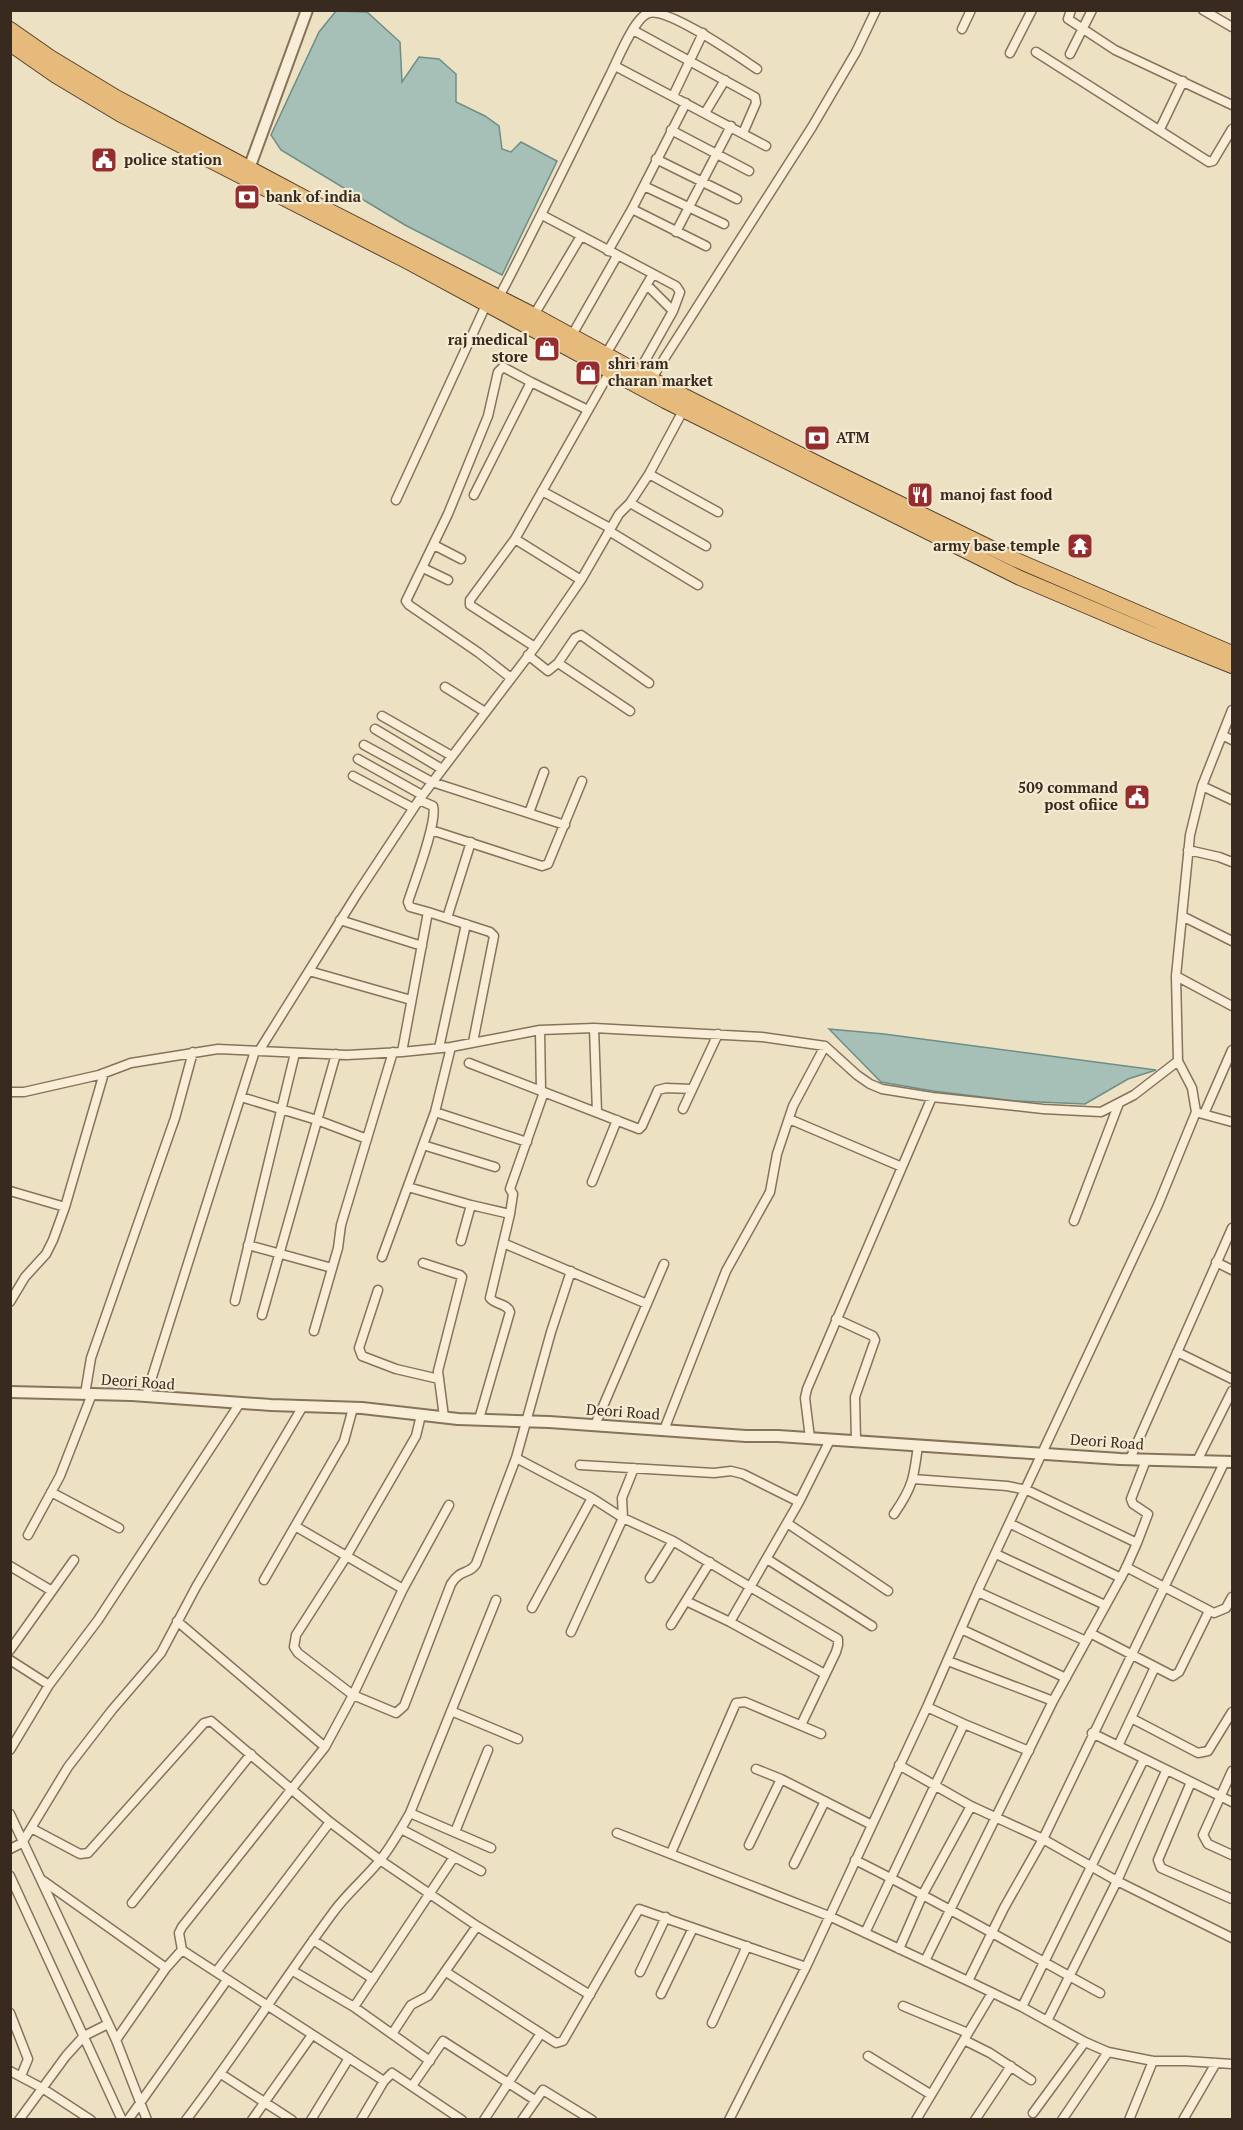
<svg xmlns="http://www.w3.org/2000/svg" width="1243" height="2130" font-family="'PT Serif',serif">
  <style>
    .water { fill: #a6c0b8; stroke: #6d8e86; stroke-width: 1.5 }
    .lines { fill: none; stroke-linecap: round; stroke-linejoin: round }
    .minor-casing { stroke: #87725b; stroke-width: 11 }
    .tertiary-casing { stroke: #87725b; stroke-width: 14 }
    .trunk-casing { stroke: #55402f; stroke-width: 16 }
    .minor { stroke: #f8eed7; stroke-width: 8 }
    .tertiary { stroke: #f8eed7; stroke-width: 10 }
    .trunk { stroke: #e6ba7a; stroke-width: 14 }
    .labels { text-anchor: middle; stroke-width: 4.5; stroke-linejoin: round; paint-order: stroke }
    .poi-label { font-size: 15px; font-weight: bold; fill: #382a1e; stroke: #f5ebd3; text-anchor: start }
    .street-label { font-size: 15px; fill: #382a1e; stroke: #f5ebd3 }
  </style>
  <rect width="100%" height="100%" fill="#ede1c4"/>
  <!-- water -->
  <path class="water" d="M336 11 367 12 400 42 402 82 419 57 439 59 456 74V102L485 116 499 126 502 149 511 152 521 142 557 161 502 275 405 225 281 150 271 135 319 32Z
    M829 1029 884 1034 1156 1070 1128 1079 1085 1104 1015 1101 933 1091 881 1082Z"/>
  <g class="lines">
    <!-- minor casing -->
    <g class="minor-casing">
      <path id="minor" d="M1071 10 1068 19 1115 50 1232 105
        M1203 10 1232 27
        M962 29 971 10
        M633 30 755 97 756 103 743 133
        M1036 52 1209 162 1213 161 1232 129
        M1010 53 1032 10
        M1070 54 1092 10
        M615 66 766 146
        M673 96 703 33
        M705 113 725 80
        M1160 129 1183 81
        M671 130 749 171
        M656 159 737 199
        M644 186 724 224
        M632 209 706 246
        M542 215 676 286 680 292 673 311
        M676 232 731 126
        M608 251 632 209 686 103
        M499 297C538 223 574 148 611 73 618 59 635 16 649 13 669 8 739 57 757 69
        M534 315 581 236
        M572 335 617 256
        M606 354 653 274
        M637 375 673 311 647 285
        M650 381 812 127 856 52 876 10
        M649 474 718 512
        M542 491 610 528
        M474 495 531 382 588 410
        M396 500 486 305
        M630 503 706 546
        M609 531 698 585
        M515 539 470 600V605L535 647
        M434 545 461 559
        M423 568 448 580
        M581 580 515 539 612 368
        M528 655 548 671 558 663 575 638 581 635 649 683
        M558 663 630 711
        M511 678 479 653 409 605 406 601 448 514 488 416 498 372 503 367 531 382
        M445 687 485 712
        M382 716 452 756
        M375 729 442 769
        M1222 735 1232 740
        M364 745 432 782 565 825
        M358 759 422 795
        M353 776 413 808
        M1202 786 1232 800
        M529 813 544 772
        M431 830 542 866 548 864 582 781
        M1188 850 1219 857 1232 862
        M428 912 490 932 494 936 473 1042
        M1182 916 1232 941
        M447 918 471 842
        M340 920 422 946
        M309 971 411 1000
        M1176 976 1232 1006
        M594 1028 597 1112
        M540 1030 541 1091
        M439 1048 466 924
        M259 1051 357 894 419 800 535 647 581 580 619 514 630 503 649 474 685 407
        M402 1052 428 912 410 907 408 902C414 883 438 821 433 806L419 800
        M469 1063 639 1129 642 1126 658 1090 666 1088 692 1089
        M10 1092H24L99 1075 131 1063 218 1049 347 1055 402 1052 451 1047 540 1030 594 1028 762 1037 825 1046 857 1075 870 1084 882 1089 932 1097 1043 1109 1101 1112 1134 1095 1178 1061
        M241 1097 317 1120 367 1139
        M683 1109 718 1034
        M435 1112 527 1142
        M1199 1113 1232 1122
        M1204 1114 1232 1050
        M789 1119 902 1167
        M423 1145 495 1167
        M592 1182 617 1120
        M408 1187 471 1205
        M10 1191 65 1207
        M510 1214 513 1194 510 1189 511 1186 544 1092
        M1074 1221 1119 1103
        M461 1241 471 1205 510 1214 490 1298C495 1305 507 1303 510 1312L479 1419
        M503 1243 647 1304
        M248 1245 332 1268
        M382 1257 435 1112 451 1047
        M1216 1262 1232 1270
        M423 1263 460 1275 462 1277 438 1371 444 1417
        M378 1290 359 1348 362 1356 396 1369 439 1379
        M235 1301 295 1053
        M10 1302 25 1277 46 1254 53 1240 65 1207 104 1073
        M262 1315 336 1054
        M836 1319 873 1336 875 1340 855 1397 856 1441
        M314 1331 338 1248 341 1225 393 1052
        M1177 1352 1232 1379
        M85 1394 91 1358 175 1118 193 1052
        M146 1396 255 1051
        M595 1425 664 1264
        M664 1430 726 1271 770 1192 777 1154 793 1106 825 1046
        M810 1438 805 1398 807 1389 932 1097
        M516 1458 592 1498 623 1518
        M1130 1459 1232 1228
        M1197 1461 1232 1391
        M580 1465 714 1473 731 1471 743 1474 799 1502
        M913 1479 1007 1486 1027 1490 1137 1543 1148 1514 1133 1504 1131 1499 1146 1460
        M51 1492 119 1528
        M449 1505 403 1589 353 1695 396 1713 404 1706 451 1584C461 1568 469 1575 476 1564L516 1458 551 1332 571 1271
        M894 1514C913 1487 914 1477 918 1445
        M623 1518 622 1498 634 1468
        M787 1523 888 1591
        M1011 1524 1121 1578
        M295 1526 403 1589
        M28 1535 60 1476 92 1394
        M996 1554 1105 1605
        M767 1559 872 1626
        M10 1566 52 1591
        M1126 1567 1214 1613 1226 1608 1232 1597
        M650 1578 673 1541
        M264 1580 344 1441 353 1408
        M978 1592 1086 1641
        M686 1601 730 1622
        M532 1608 592 1498
        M177 1621 325 1747 353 1695 298 1653 294 1647 296 1635 346 1557 416 1436 421 1415
        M671 1625 710 1562
        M961 1629 1066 1678
        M571 1632 623 1518 673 1541 838 1639V1645L836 1652 801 1725
        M1090 1633 1173 1676 1179 1672 1209 1611
        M10 1650 74 1560
        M10 1660 49 1685
        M948 1661 1053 1701
        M825 1674 730 1622 799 1502 830 1440
        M927 1707 964 1724 1029 1751
        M451 1711 518 1739
        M1131 1718 1198 1753 1208 1751 1232 1712
        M1092 1733 1232 1802
        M1118 1746 1155 1667
        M10 1750 49 1685 98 1620 240 1403
        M899 1765 971 1806 1043 1839 1117 1881 1232 1938
        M756 1769 781 1779 872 1825
        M1232 1771 1203 1835 1208 1844 1232 1855
        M1191 1782 1158 1860 1161 1868 1232 1899
        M410 1813 491 1848
        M10 1814 116 2040 147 2120
        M31 1828 80 1854 88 1853 204 1723 211 1721 330 1822 380 1860 477 1926
        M401 1829 481 1871
        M455 1832 488 1750
        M617 1833 829 1916 968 1981 1022 2007 1085 2042 1108 2052 1153 2061H1186L1232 2064
        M749 1845 781 1779
        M10 1849 22 1843 68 1767 112 1710 161 1653 196 1587 303 1406
        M671 1853 736 1703 745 1702 821 1734
        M855 1860C938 1901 1018 1948 1100 1993
        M794 1864 825 1801
        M10 1876 122 2120
        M42 1880 166 1968
        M132 1903 251 1754
        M865 1933 964 1724
        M313 1940 373 1979
        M899 1949 923 1894 971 1806
        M182 1950 179 1933 182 1927 325 1747
        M925 1961 1053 1701 1125 1570 1137 1543
        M293 1971 354 2007 430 2061
        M216 1972 330 1822
        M446 1972 556 2043 563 2041 639 1909 806 1967
        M640 1972 666 1917
        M968 1981 1004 1908 1043 1839 1225 1461
        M661 1994 693 1928
        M903 2006 968 2033
        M354 2007 454 1857
        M1022 2007 1144 1759
        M10 2013 28 2059 21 2076
        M1047 2021 1117 1881 1166 1771
        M712 2023 747 1946
        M392 2034 411 2005 428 1996 477 1926 590 1995
        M116 2040 166 1968 182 1950 384 2081
        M964 2040 990 2053 1031 2080
        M868 2056 930 2094
        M10 2071 42 2088 91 2120
        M221 2074 292 2120
        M412 2086 443 2041 535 2100
        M1033 2113 1085 2042
        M19 2120 66 2056 84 2036 108 2024
        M128 2120 227 1980
        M186 2120C237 2053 282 1982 332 1914 346 1894 366 1878 381 1859 392 1845 401 1829 410 1813L496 1600
        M252 2120 312 2035
        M311 2120 349 2058
        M361 2120 384 2081 392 2073 462 2120
        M484 2120 541 2033
        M522 2120 543 2090 592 2120
        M729 2120 806 1967 927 1707 979 1588 1158 1205 1196 1112 1192 1088 1178 1061 1176 976 1190 835 1202 786 1232 710
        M916 2120 992 1993
        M975 2120 1011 2066
        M1062 2120 1108 2052
        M1129 2120 1153 2061
        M1183 2120 1216 2063"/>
    </g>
    <!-- tertiary casing -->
    <g class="tertiary-casing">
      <path id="tertiary" d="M247 174 307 10
        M10 1392 132 1395 271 1405 362 1408 458 1419 549 1422 746 1436H778L1120 1459 1232 1462"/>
    </g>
    <!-- trunk casing -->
    <g class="trunk-casing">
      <path id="trunk" d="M10 29 50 57 116 97 326 209 534 315 651 379 825 467 1014 559 1232 653
        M10 44 56 76 121 115 410 263 665 401 1020 578 1152 634 1232 666"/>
    </g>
    <!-- minor -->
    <use href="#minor" class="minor"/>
    <!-- tertiary -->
    <use href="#tertiary" class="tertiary"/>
    <!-- trunk -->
    <use href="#trunk" class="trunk"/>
  </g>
  <!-- icons -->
  <defs>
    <g id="civic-square" transform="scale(1.35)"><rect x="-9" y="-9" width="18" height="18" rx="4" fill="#952c2e" stroke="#f5ebd3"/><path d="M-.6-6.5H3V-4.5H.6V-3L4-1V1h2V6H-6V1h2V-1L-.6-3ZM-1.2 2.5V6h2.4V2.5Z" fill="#fff"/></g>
    <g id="bank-square" transform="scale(1.35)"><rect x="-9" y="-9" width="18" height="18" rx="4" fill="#952c2e" stroke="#f5ebd3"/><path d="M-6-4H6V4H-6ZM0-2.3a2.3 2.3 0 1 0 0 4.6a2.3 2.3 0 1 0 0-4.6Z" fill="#fff"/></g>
    <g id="shop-square" transform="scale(1.35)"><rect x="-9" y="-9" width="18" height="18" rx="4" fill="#952c2e" stroke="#f5ebd3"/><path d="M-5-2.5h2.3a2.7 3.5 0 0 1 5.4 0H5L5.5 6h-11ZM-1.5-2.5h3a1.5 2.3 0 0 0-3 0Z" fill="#fff"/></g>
    <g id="restaurant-square" transform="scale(1.35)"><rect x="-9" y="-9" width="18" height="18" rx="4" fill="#952c2e" stroke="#f5ebd3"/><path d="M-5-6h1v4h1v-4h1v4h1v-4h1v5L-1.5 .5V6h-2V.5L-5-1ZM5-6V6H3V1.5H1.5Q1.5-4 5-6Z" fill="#fff"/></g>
    <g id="temple-square" transform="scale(1.35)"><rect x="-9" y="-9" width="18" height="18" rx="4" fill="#952c2e" stroke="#f5ebd3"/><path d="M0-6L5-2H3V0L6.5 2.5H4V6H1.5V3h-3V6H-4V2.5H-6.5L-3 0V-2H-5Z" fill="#fff"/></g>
  </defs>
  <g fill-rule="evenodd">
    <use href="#civic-square" x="104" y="160"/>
    <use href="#bank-square" x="247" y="197"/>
    <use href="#shop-square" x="547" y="349"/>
    <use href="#shop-square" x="588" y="373"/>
    <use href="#bank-square" x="817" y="438"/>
    <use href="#restaurant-square" x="920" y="495"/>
    <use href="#temple-square" x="1080" y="546"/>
    <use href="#civic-square" x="1137" y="797"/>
  </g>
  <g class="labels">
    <!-- poi labels -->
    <g class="poi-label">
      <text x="124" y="165">police station</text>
      <text x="266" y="202">bank of india</text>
      <text x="528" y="345" text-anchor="end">raj medical<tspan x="528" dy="17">store</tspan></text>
      <text x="608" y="369">shri ram<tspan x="608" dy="17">charan market</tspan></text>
      <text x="836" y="443">ATM</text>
      <text x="940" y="500">manoj fast food</text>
      <text x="1060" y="551" text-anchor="end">army base temple</text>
      <text x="1118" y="793" text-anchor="end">509 command<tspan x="1118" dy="17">post ofiice</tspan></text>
    </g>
    <!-- street labels -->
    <g class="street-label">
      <text transform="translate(138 1382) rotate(4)" y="5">Deori Road</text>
      <text transform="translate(623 1412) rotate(4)" y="5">Deori Road</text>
      <text transform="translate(1107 1442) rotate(4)" y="5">Deori Road</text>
    </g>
  </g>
  <!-- border -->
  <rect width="1243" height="2130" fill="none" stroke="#382a1e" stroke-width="24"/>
</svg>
